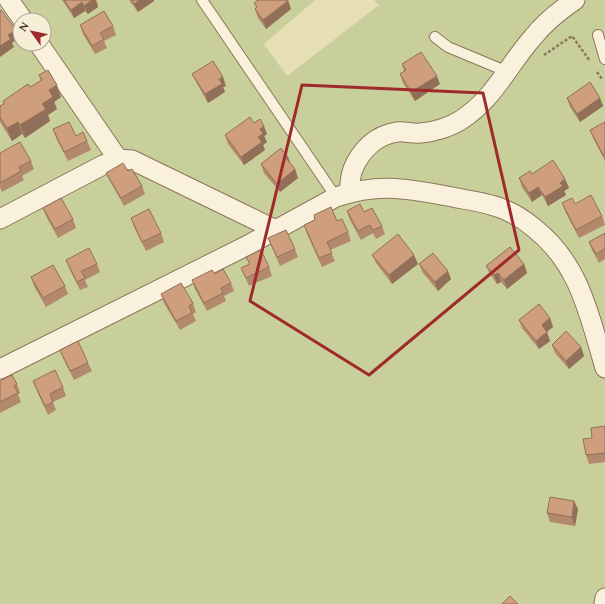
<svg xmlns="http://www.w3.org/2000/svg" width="605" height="604" font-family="Spectral,serif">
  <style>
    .farmland { fill: #e6deb5 }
    .green { fill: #c9cf9b; fill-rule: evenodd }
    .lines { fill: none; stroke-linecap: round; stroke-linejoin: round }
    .service-casing { stroke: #8d765c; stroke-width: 12 }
    .minor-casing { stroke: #8d765c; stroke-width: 21 }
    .path { stroke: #8d765c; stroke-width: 2.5; stroke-dasharray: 3 2; stroke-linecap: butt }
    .service { stroke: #faf1dc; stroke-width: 10 }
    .minor { stroke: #faf1dc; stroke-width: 19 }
    .wall { fill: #b2896c }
    .shaded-wall { fill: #916f58 }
    .building { fill: #cf9f7d; stroke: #916f58 }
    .marked { fill: none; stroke: #9e2a2b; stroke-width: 3; stroke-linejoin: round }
  </style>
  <rect width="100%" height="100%" fill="#f0e4c8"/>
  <!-- farmland -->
  <path class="farmland" d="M315 0H374L379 5 287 77 264 44Z"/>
  <!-- green -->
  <path class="green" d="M0 0H315L264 44 287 76 379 5 374 0H605V604H0ZM20 20H44V44H20Z"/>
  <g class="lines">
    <!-- service casing -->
    <g class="service-casing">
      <path id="service" d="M202 0 336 197
        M598 35 605 59
        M435 37 448 47 508 72"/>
    </g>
    <!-- minor casing -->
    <g class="minor-casing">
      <path id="minor" d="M9 0 23 20
        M39 44 118 159
        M349 193C350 185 350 176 353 169 361 150 376 135 397 132 405 131 413 134 421 133 434 132 450 127 461 120 495 98 508 65 534 36 546 21 559 11 575 0
        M0 219 103 165 118 159 132 160 276 230
        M0 369 248 245 336 197C378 183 404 188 447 196 461 199 477 201 491 205 507 209 522 218 534 228 580 264 589 315 605 368
        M604 604 605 598"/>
    </g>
    <!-- path -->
    <path class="path" d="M544 55 572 36 590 61
      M597 72 602 79"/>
    <!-- service -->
    <use href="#service" class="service"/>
    <!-- minor -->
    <use href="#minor" class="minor"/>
  </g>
  <!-- wall -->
  <path class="wall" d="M62 0H96L98 7 88 14 85 11 74 18Z
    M129 0H154V1L138 12Z
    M256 0H288L291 9 266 29 258 18 255 9 256 8 254 3 257 1Z
    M80 25 113 26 116 35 104 41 107 48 95 54 83 34Z
    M402 64 440 84 415 101 403 83 400 74 404 71Z
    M192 74 226 86 223 87 225 92 208 103 196 82Z
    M39 75 61 97 54 102 57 109 48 115 50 121 25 138 22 134 12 141 0 122V106L4 104 3 101 30 87 41 81Z
    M567 98H600L603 106 580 122 570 107Z
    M605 122V161L593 138 590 130Z
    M254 123 267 134 264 136 267 142 263 145 265 150 244 165 228 144 225 135Z
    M53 129 76 136 87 141 91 150 68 161 56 138Z
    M0 153 31 161 34 169 22 176 24 180 2 192 0 187Z
    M288 157 291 164 295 169 298 178 280 192 264 173 261 164Z
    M128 171 142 186 145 194 124 206 110 181 106 173Z
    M532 174 565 179 569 188 564 191 566 195 548 206 542 195 532 202 522 187 519 178Z
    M562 203 575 204 602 216 605 225 579 238 565 211Z
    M43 208 73 219 76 228 58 238 46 216Z
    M347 211 364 212 382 226 385 234 376 239 373 233 361 240 350 220Z
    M131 218 161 233 164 242 146 251 134 227Z
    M337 221 348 232 351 241 330 250 335 261 322 267 307 234 304 225Z
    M605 233V259L599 263 592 250 589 242Z
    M268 238 295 249 298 257 280 266Z
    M372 255 418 264 392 284 376 263Z
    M246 257 269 267 272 276 249 286 241 268 249 264Z
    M66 260 97 264 100 272 85 280 88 287 80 290 69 268Z
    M419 264 451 279 438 291 423 273Z
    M524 264 527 273 507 289 501 282 497 284 490 274 486 266Z
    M215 274 231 283 234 291 224 296 226 301 207 311 195 289 192 280Z
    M31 277 65 286 68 294 46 307 34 286Z
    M161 294 193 303 196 312 193 314 196 321 180 330 164 303Z
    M550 318 553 327 547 332 550 341 539 349 522 328 519 320Z
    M552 345 581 347 584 356 569 369 555 353Z
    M60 350 88 363 92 371 74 380 63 358Z
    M0 381 17 384 20 393 18 394 21 402 0 413Z
    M33 381 63 387 66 396 53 402 56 410 48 415 36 389Z
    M605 427V462L589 464 586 455 592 438Z
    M578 509 575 526 550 522 547 513Z"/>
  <!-- shaded-wall -->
  <path class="shaded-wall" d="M92 0H96L98 7 88 14 84 6Z
    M140 0H154V1L138 12 134 4Z
    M288 1 291 9 266 29 263 20Z
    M82 2 85 11 74 18 71 10Z
    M16 30 19 38 12 43 14 47 0 57V46L8 35Z
    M437 76 440 84 415 101 411 92Z
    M223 77 226 86 223 87 225 92 208 103 205 94 219 79Z
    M57 85 61 97 54 102 57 109 48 115 50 121 25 138 20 125 42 104 49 90Z
    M600 98 603 106 580 122 577 114Z
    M18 122 22 134 12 141 7 128Z
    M264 126 267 134 264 136 267 142 263 145 265 150 244 165 241 157 258 137 260 129Z
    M288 157 291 165 286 158Z
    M295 169 298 178 280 192 277 184Z
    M565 179 569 188 564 191 566 195 548 206 545 197 560 183Z
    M538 187 542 195 532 202 529 193Z
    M414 255 418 264 392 284 389 275Z
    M524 264 527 273 507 289 504 280Z
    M448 271 451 279 438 291 435 282Z
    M498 273 501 282 497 284 494 275Z
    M550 318 553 327 545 333 542 325Z
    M547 332 550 341 539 349 536 341Z
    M581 347 584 356 569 369 566 361Z
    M574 501 578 509 575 526 572 517Z"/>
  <!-- building -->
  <path class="building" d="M64 0H92L84 6 82 2 71 10Z
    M132 0H140L134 4Z
    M258 0H288V1L263 20 255 9 257 7 254 3Z
    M1 10 16 30 8 35 11 39 0 46V11Z
    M104 11 113 26 100 33 104 39 92 46 80 25Z
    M421 52 437 76 411 92 400 74 406 70 402 64Z
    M213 61 223 77 219 79 222 84 205 94 192 74Z
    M48 70 57 85 49 90 53 97 42 104 46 109 20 125 18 122 7 128 0 117V106L4 104 3 101 28 84 30 87 42 80 39 75Z
    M590 82 600 98 577 114 567 98Z
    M250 117 254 123 260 119 264 126 260 129 263 134 258 137 262 142 241 157 225 135Z
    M69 122 76 136 83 132 87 141 64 152 53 129Z
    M605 122V154L603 155 590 130Z
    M20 142 31 161 19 167 21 171 0 183V153Z
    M281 148 288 157 286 158 295 169 277 184 261 164Z
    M553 160 565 179 560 183 563 186 545 197 538 187 529 193 519 178 530 171 532 174Z
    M123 163 128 171 132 169 142 186 121 198 106 173Z
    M591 195 602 216 576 230 562 203 572 198 575 204Z
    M61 198 73 219 55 229 43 208Z
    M360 204 364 212 372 208 382 226 373 230 370 225 358 231 347 211Z
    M331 207 337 221 342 219 348 232 327 242 332 253 319 258 304 225 315 220 314 215Z
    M149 209 161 233 142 242 131 218Z
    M286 230 295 249 277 257 268 238Z
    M605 233V249L596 254 589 242Z
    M398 234 414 255 389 275 372 255Z
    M510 247 524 264 504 280 498 273 494 275 486 266Z
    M89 248 97 264 81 271 85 278 77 282 66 260Z
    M261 250 269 267 246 278 241 268 250 264 246 257Z
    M433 253 448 271 435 282 419 264Z
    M53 265 65 286 43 298 31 277Z
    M223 269 231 283 221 288 223 293 204 303 192 280 212 270 215 274Z
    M181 283 193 303 189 306 192 313 176 321 161 294Z
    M539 304 550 318 542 325 547 332 536 341 519 320Z
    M566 331 581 347 566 361 552 345Z
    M78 341 88 363 70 371 60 350Z
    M55 370 63 387 50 394 53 402 45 406 33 381Z
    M12 375 17 384 14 386 18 393 0 402V381Z
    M605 426V453L586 455 583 439 592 438 591 428Z
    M550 497 574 501 572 517 547 513Z
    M510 596 518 604H502Z"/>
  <!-- marked area -->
  <path class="marked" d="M302 85 483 93 519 250 369 375 250 301Z"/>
  <!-- north arrow -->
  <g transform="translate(32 32) rotate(303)"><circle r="19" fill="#f7eed8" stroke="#ada18e"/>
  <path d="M0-3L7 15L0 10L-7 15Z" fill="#9e2a2b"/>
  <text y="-6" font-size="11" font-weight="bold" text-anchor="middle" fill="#3d2e20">N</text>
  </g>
</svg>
